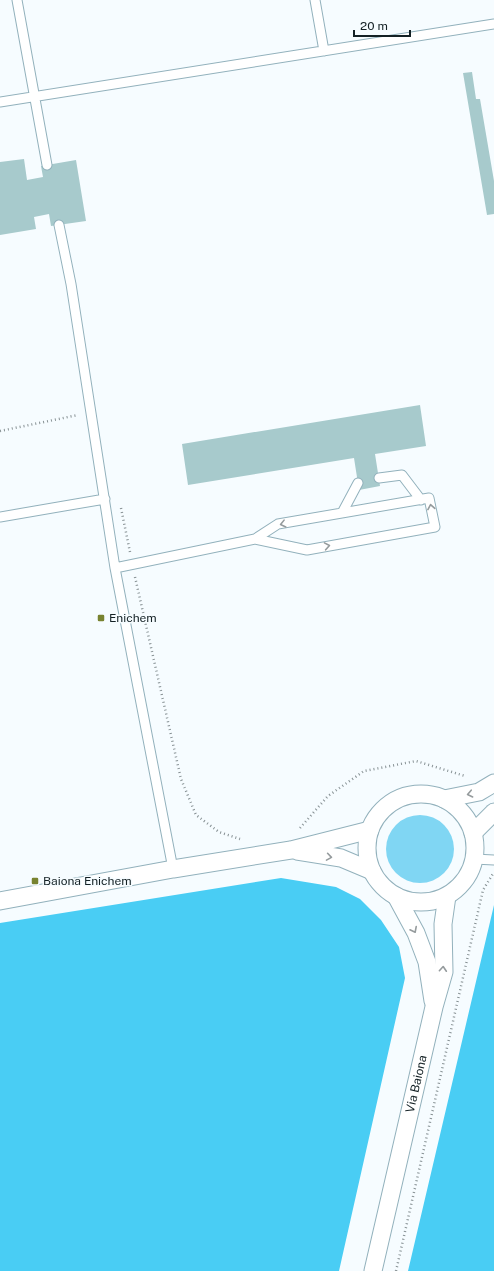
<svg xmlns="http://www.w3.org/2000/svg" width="494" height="1271" font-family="'Public Sans',sans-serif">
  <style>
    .green { fill: #80d6f3 }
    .forest { fill: #49cdf4 }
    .building { fill: #a7cacc }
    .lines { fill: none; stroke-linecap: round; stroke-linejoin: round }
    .service-casing { stroke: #92b1bc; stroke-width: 11 }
    .minor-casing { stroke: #92b1bc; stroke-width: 19 }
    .path { stroke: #889295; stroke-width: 2.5; stroke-dasharray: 1 3; stroke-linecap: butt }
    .service { stroke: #fff; stroke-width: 9 }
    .minor { stroke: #fff; stroke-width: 17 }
    .oneway { stroke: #959b9d }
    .poi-dot { fill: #788330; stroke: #f6fcff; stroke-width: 1.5 }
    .labels { text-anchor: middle; stroke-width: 3; stroke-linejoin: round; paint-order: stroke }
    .poi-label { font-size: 12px; fill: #142125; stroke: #f6fcff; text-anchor: start }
    .street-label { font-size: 12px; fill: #142125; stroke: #f6fcff }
  </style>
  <rect width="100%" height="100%" fill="#f6fcff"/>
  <!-- green -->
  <path class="green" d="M386 849a34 34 0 1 1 68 0a34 34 0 1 1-68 0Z"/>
  <!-- forest -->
  <path class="forest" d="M281 878 336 887 360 899 381 920 399 947 405 978 339 1271H0V923Z
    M494 905V1271H408Z"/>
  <!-- building -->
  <path class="building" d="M472 72 476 99H480L494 181V214L487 215 463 73Z
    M24 159 27 180 43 177 41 166 76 160 86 221 51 226 49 214 34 217 36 229 0 235V162Z
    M420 405 426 446 375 454 380 486 359 490 354 458 188 485 182 444Z"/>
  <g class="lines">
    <!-- service casing -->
    <g class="service-casing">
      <path id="service" d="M17 0 47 165
        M315 0 324 51
        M0 102 494 24
        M59 225 71 284 115 568 173 869
        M379 478 402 475 421 500
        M342 513 358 483
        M0 517 105 499
        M115 568 255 539 278 524 429 498 435 527 307 550 255 539
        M474 859 494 860"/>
    </g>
    <!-- minor casing -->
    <g class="minor-casing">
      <g id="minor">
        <circle cx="421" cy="848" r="54"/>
        <path d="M444 799 479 792 494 783"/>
        <path d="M473 833 494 812"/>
        <path d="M297 851 341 858 372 871"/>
        <path d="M396 896 416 933 427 962 433 1001"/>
        <path d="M0 901 173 869 291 850 370 830"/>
        <path id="s1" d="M373 1271 434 1007 444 972 443 924 447 896"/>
      </g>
    </g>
    <!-- path -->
    <path class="path" d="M0 431 78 415
      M121 508 130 552
      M135 577 181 779 196 815 219 832 240 839
      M300 828 328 796 364 771 416 761 465 776
      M396 1271 483 890 494 872"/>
    <!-- service -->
    <use href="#service" class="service"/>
    <!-- minor -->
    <use href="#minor" class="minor"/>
  </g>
  <!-- one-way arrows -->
  <defs><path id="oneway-chevron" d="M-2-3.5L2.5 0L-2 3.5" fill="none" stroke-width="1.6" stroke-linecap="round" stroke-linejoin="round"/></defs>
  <g class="oneway">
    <use href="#oneway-chevron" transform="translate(431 507) rotate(-100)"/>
    <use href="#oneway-chevron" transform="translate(283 524) rotate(166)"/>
    <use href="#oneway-chevron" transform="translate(327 546) rotate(-10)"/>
    <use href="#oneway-chevron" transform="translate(470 794) rotate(168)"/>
    <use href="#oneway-chevron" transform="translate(329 857) rotate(9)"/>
    <use href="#oneway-chevron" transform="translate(414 930) rotate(63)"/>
    <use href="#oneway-chevron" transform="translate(443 969) rotate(-86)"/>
  </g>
  <!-- markers -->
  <g class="poi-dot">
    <rect x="97" y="614" width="8" height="8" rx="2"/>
    <rect x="31" y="877" width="8" height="8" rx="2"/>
  </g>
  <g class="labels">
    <!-- poi labels -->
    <g class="poi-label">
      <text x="109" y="622">Enichem</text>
      <text x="43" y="885">Baiona Enichem</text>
    </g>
    <!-- street labels -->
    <g class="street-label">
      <text dy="4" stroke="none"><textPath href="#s1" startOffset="192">Via Baiona</textPath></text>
    </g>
  </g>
  <!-- scale -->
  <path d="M354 30v6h56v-6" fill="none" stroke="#142125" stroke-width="2"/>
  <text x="360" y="30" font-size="12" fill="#142125" stroke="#f6fcff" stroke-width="3" paint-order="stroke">20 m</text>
</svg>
